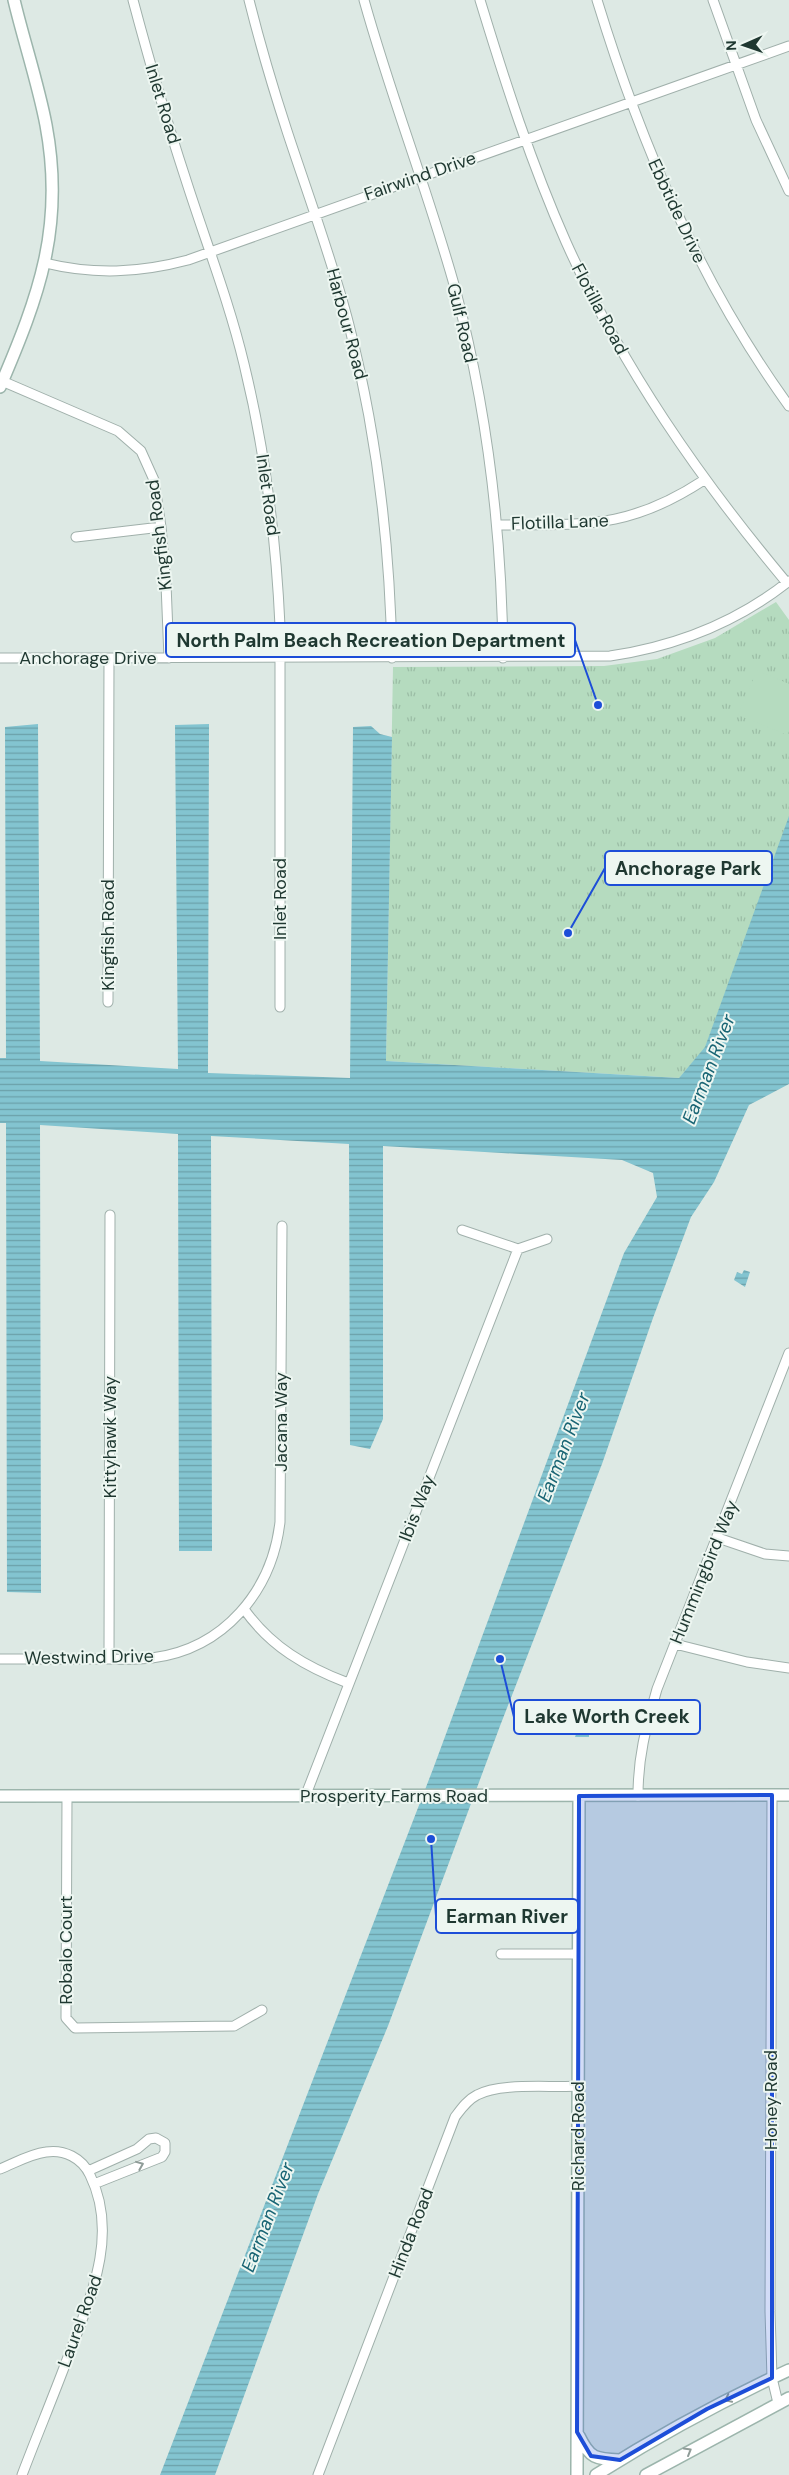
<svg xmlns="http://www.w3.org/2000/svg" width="789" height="2475" font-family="'DM Sans',sans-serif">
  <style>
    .park { fill: url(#park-tufts) }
    .pitch { fill: #b5dbbf }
    .water { fill: url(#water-rules) }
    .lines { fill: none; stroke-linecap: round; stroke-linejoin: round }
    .street-casing { stroke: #a0b0ab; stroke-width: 11 }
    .secondary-casing { stroke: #9cb5ac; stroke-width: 14 }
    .street { stroke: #fff; stroke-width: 9 }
    .secondary { stroke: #fff; stroke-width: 11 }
    .oneway { stroke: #8f9c98 }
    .marked { fill: #1d4ed8; fill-opacity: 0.2; stroke: #1d4ed8; stroke-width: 4; stroke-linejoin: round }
    .labels { text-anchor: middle; stroke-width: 4; stroke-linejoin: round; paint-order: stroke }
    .street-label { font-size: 18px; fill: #1f3831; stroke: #edf6f1 }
    .water-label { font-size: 19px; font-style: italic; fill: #196574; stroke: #edf6f1 }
    .leader { fill: none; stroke: #1d4ed8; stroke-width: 2 }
    .callout-dot { fill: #1d4ed8; stroke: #edf6f1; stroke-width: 2 }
    .callout { fill: #edf6f1; stroke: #1d4ed8; stroke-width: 2 }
    .callout-label { font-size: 19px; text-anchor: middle; font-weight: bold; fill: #1f3831 }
  </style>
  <defs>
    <pattern id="park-tufts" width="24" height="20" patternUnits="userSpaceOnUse" patternTransform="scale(1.25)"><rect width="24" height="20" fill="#b5dbbf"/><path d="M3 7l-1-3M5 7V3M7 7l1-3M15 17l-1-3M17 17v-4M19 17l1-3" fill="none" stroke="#9bbda5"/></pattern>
    <pattern id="water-rules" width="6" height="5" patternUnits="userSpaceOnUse" patternTransform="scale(1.25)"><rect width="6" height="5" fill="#83c4d0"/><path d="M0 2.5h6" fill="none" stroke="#6ba0a9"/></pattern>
  </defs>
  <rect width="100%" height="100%" fill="#dde9e4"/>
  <!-- park -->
  <path class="park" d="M776 602 789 620V819L705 1048 679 1078 386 1061 393 667 604 666 657 659 715 638Z"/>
  <!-- pitch -->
  <path class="pitch" d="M757 670 789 684V730L787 735 738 715Z"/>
  <!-- water -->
  <path class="water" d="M38 724 40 1061 178 1069 175 725 209 724 208 1073 350 1078 353 727 371 726 380 734 392 737 386 1061 679 1078 705 1047 789 816V1084L749 1105 714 1182 691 1217 653 1318 602 1464 500 1726 388 2026 318 2194 215 2475H160L433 1769 624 1253 657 1197 653 1173 622 1160 383 1146V1419L370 1449 350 1445 349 1144 211 1136 212 1551H179L178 1134 40 1125 41 1593 7 1592 6 1123H0V1058H6L5 727Z
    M744 1270 750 1272 745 1287 734 1280 737 1272 742 1274Z
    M580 1723H589V1737H575Z"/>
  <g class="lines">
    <!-- street casing -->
    <g class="street-casing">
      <path id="street" d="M133 0C149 60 166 119 185 177 205 240 229 301 244 364 265 450 276 537 280 626V1007
        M249 0C260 44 273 88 287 131 308 195 332 259 349 325 377 434 390 545 392 658
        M364 0C391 97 428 191 455 288 487 408 502 533 503 658
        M480 0C505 82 531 163 566 242 622 367 699 478 787 583
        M597 0C641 144 700 283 789 406
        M713 0 756 120 789 191
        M45 263C94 275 139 273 188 260L789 46
        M2 381 118 431 141 451 154 480 161 527 166 584 169 658
        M497 525C584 524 628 530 704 480
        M76 537 161 527
        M0 658 610 656C677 646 736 623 789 581
        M108 1002 109 658
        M462 1230 518 1249
        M718 1538 765 1554 789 1556
        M244 1609C271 1647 306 1667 348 1683
        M675 1644 747 1662 789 1668
        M0 1659C32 1659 64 1659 95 1659 114 1659 134 1660 152 1658 224 1649 272 1591 280 1522L282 1226
        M109 1659 110 1215
        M772 1795 770 2311 772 2378 778 2403
        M67 1796 66 2018 75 2028 234 2026 262 2010
        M638 1796C638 1755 646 1728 657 1689L789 1353
        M305 1797 518 1249 547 1239
        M501 1954H579
        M0 2169C15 2163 30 2154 46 2152 64 2149 82 2158 90 2175 121 2238 87 2305 65 2365 51 2402 36 2438 22 2475
        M88 2171 137 2149 149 2139 156 2138 165 2143V2152L162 2157 94 2184
        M318 2475 455 2117C461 2109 467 2100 477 2095 500 2082 551 2088 578 2086"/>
    </g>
    <!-- secondary casing -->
    <g class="secondary-casing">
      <path id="secondary" d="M0 387C39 296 65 226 46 125 38 83 24 42 14 0
        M0 1796 789 1795
        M579 2436C590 2459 596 2459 620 2460
        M577 2475 579 1796
        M596 2475C659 2435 722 2401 789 2370
        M646 2475 789 2398"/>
    </g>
    <!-- street -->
    <use href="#street" class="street"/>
    <!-- secondary -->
    <use href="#secondary" class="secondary"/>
  </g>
  <!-- one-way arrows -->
  <defs><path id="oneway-chevron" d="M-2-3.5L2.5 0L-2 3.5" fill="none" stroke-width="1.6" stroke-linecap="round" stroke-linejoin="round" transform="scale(1.25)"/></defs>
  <g class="oneway">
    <use href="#oneway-chevron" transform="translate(140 2165) rotate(-22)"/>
    <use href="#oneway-chevron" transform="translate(728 2399) rotate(154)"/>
    <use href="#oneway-chevron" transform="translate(688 2451) rotate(-30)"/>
  </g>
  <!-- marked area -->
  <path class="marked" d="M772 1795V2378L707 2409 620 2460 591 2456 577 2432 579 1796Z"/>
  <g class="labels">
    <!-- street labels -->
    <g class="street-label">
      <text transform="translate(163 104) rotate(73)" y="6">Inlet Road</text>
      <text transform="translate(420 176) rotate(-19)" y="6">Fairwind Drive</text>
      <text transform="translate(677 211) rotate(65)" y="6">Ebbtide Drive</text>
      <text transform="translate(600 309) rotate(62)" y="6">Flotilla Road</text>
      <text transform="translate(462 323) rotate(77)" y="6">Gulf Road</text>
      <text transform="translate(347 324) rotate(75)" y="6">Harbour Road</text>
      <text transform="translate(268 495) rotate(82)" y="6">Inlet Road</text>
      <text transform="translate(560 522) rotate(-2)" y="6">Flotilla Lane</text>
      <text transform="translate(159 535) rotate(-97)" y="6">Kingfish Road</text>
      <text x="88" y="664">Anchorage Drive</text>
      <text transform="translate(280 899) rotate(-90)" y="6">Inlet Road</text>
      <text transform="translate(108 935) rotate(-90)" y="6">Kingfish Road</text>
      <text transform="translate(281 1422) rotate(-90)" y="6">Jacana Way</text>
      <text transform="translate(110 1437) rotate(-90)" y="6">Kittyhawk Way</text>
      <text transform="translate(417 1508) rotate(-69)" y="6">Ibis Way</text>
      <text transform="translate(704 1572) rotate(-68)" y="6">Hummingbird Way</text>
      <text transform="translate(89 1657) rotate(-1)" y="6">Westwind Drive</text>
      <text x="394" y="1802">Prosperity Farms Road</text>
      <text transform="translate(66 1950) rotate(-90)" y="6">Robalo Court</text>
      <text transform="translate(771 2100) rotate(-90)" y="6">Honey Road</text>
      <text transform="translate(578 2136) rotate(-90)" y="6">Richard Road</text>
      <text transform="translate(411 2233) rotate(-69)" y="6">Hinda Road</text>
      <text transform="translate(80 2321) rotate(-70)" y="6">Laurel Road</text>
    </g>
    <!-- water labels -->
    <g class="water-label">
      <text transform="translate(708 1069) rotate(-69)" y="7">Earman River</text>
      <text transform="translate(563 1447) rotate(-69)" y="7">Earman River</text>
      <text transform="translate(267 2217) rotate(-69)" y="7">Earman River</text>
    </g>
  </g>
  <!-- callouts -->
  <path class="leader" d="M598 705L575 640M568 933L605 868M500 1659L514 1717M431 1839L436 1916"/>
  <g class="callout-dot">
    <circle cx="598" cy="705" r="5"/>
    <circle cx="568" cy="933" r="5"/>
    <circle cx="500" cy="1659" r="5"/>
    <circle cx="431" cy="1839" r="5"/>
  </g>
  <g class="callout">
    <rect x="166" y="623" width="409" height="34" rx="5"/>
    <rect x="605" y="851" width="167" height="34" rx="5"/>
    <rect x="514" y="1700" width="186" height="34" rx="5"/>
    <rect x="436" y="1899" width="142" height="34" rx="5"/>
  </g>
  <g class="callout-label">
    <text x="371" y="647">North Palm Beach Recreation Department</text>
    <text x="688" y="875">Anchorage Park</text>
    <text x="607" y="1723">Lake Worth Creek</text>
    <text x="507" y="1923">Earman River</text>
  </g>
  <!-- north arrow -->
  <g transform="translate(744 45) rotate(268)" stroke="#edf6f1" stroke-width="4" paint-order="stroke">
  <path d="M0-4L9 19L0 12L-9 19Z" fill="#1f3831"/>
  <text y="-8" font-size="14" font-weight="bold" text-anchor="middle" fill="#1f3831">N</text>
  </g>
</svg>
